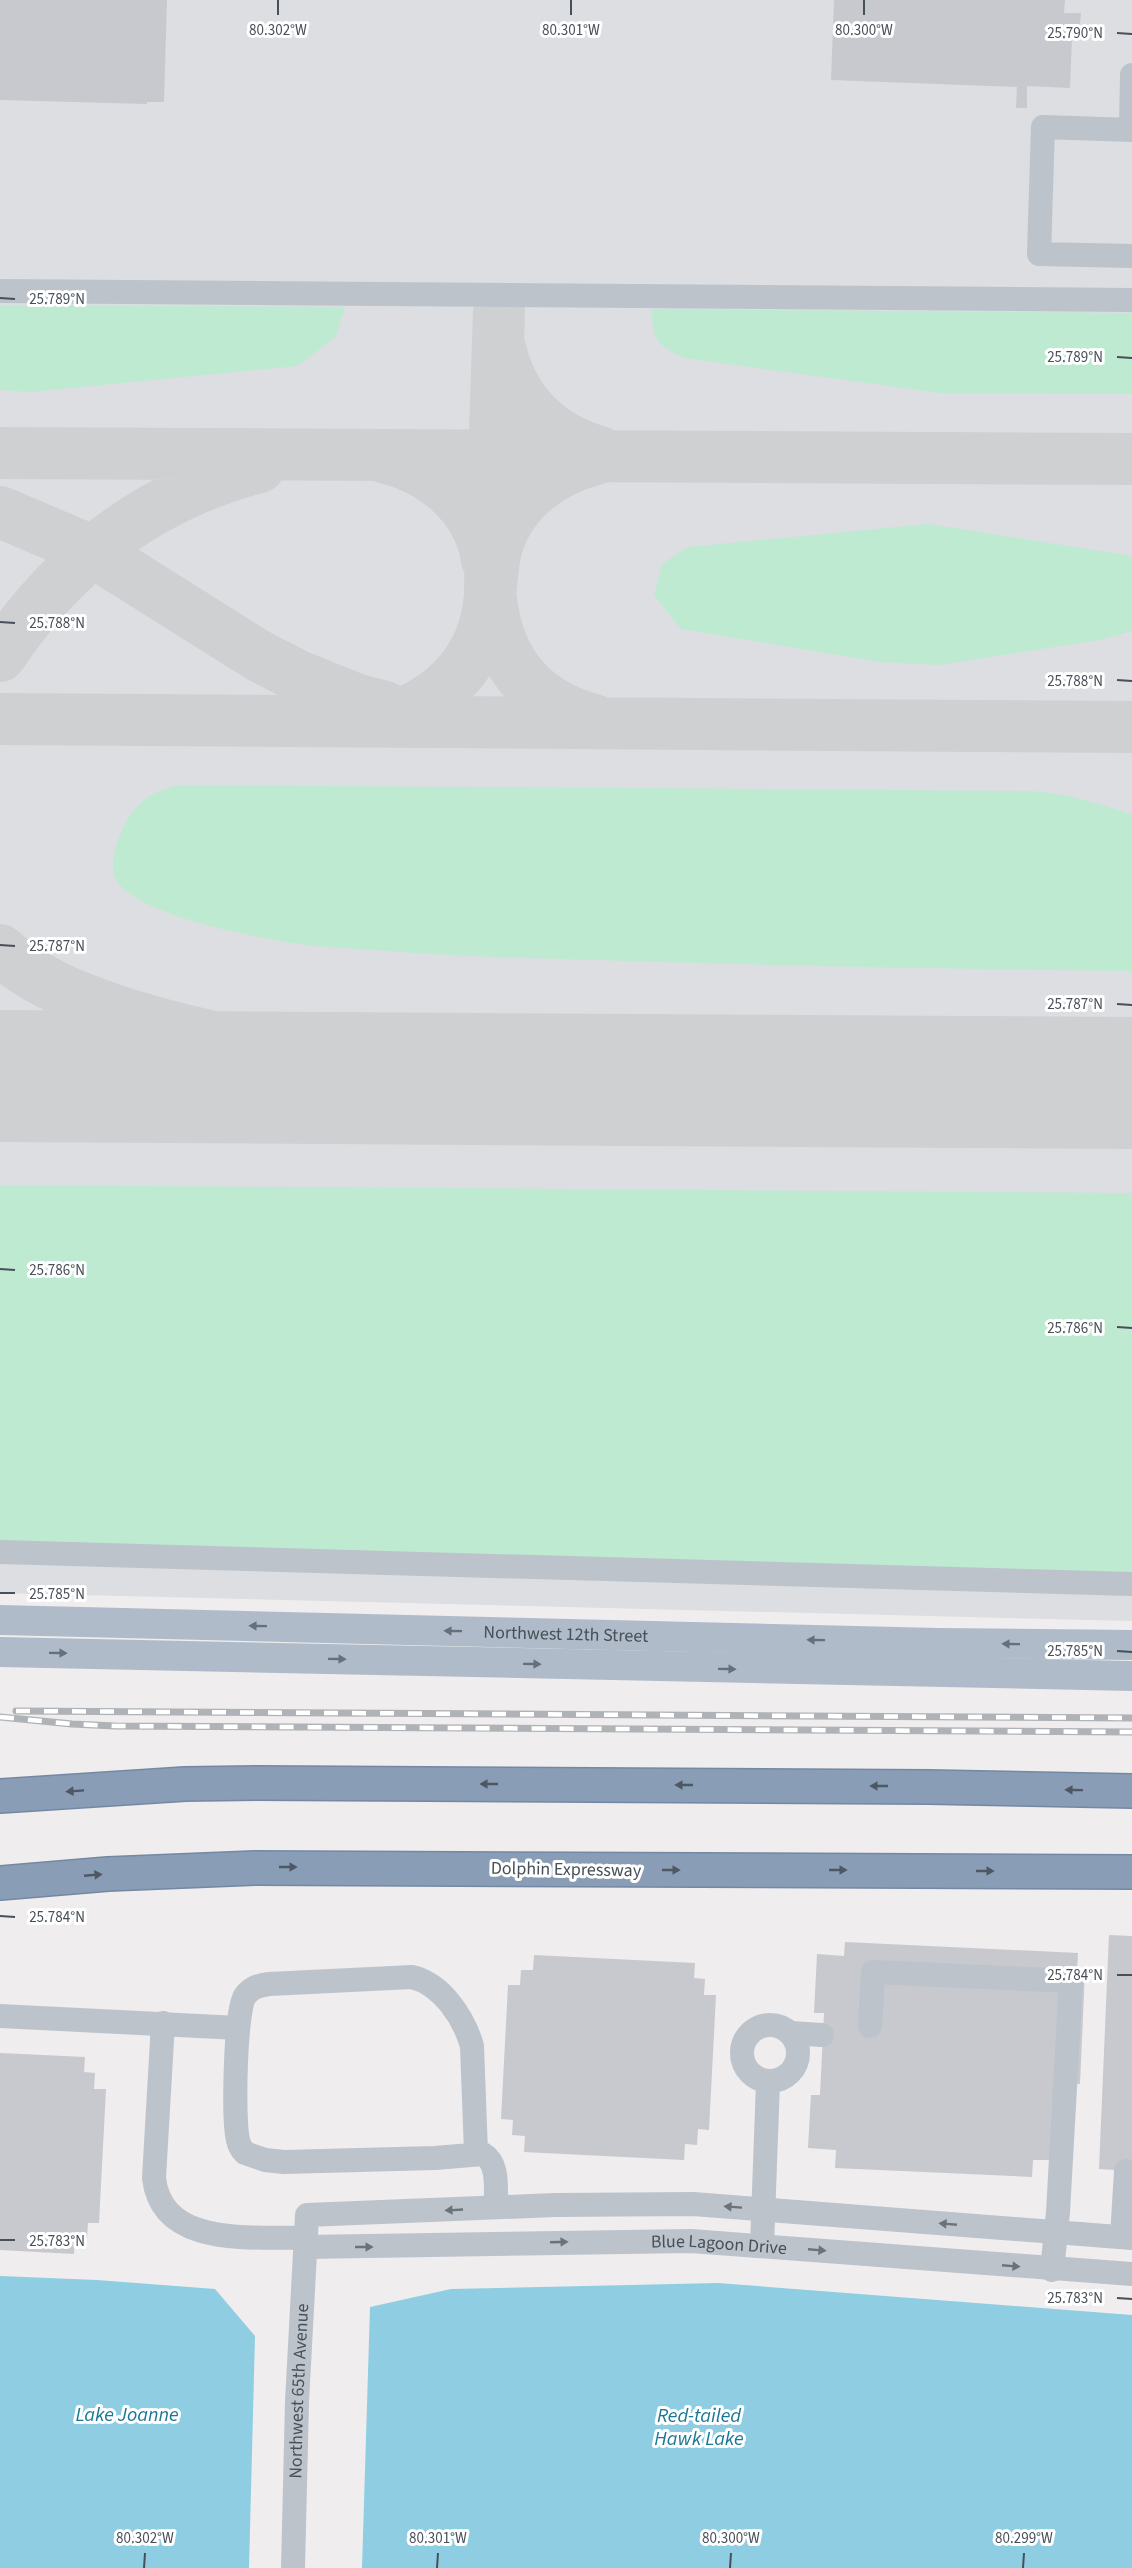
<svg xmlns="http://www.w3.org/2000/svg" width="1132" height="2568" font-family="'Source Sans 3',sans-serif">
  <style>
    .airport { fill: #dcdee1 }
    .green { fill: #beead1 }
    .water { fill: #8fcde2 }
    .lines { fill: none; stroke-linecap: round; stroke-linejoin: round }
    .taxiway { stroke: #cfd0d2; stroke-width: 52 }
    .runway { stroke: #cfd0d2; stroke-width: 132 }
    .building { fill: #c7c9cf }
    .highway-casing { stroke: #7488a3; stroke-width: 36 }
    .minor { stroke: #bcc3cb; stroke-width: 24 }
    .major { stroke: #afbbc9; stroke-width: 30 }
    .highway { stroke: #899db7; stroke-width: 33 }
    .rail-casing { stroke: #afb2b6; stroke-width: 7 }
    .rail { stroke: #fff; stroke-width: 4.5; stroke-dasharray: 14; stroke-linecap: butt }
    .oneway { fill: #666f7a }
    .oneway2 { fill: #4e5762 }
    .oneway3 { fill: #6a727a }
    .ticks { fill: none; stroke: #474f58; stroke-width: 2 }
    .labels { text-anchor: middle; stroke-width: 6; stroke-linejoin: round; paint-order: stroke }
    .street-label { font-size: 18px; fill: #474f58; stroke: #fff }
    .water-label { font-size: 20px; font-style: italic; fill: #1a7798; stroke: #fff }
    .ticks-label { font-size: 15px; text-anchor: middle; fill: #474f58; stroke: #fff; stroke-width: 6; stroke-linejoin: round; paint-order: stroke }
  </style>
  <rect width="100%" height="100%" fill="#efeded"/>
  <!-- airport -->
  <path class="airport" d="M0 0H1132V1621L0 1593Z"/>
  <!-- green -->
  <path class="green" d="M0 305 345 307 336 336 298 366 30 392 0 390Z
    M651 309 1132 313V394L940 393 684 358C656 344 654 341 651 309Z
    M928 524 1132 556V631L1099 640 939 665 880 662 681 629 654 595 662 564 688 547Z
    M179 785 1033 791 1070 796 1132 814V971C953 969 775 966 596 960 518 958 441 956 363 949 342 948 320 947 299 944 256 937 148 918 119 884 105 866 118 837 128 819 143 796 154 792 179 785Z
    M0 1185 1132 1193V1574L0 1541Z"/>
  <!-- water -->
  <path class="water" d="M0 2276 97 2280 215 2289 255 2336 249 2568H0Z
    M718 2283 1132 2315V2568H362L370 2307 451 2289Z"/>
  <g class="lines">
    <!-- taxiway -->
    <path class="taxiway" d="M499 311 490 586C493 654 527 703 594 720
      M500 348C512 401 548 438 600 452
      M0 453 1132 459
      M386 458C436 470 480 508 487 560
      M0 512 92 551 259 656 296 675 358 700 385 707
      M0 656C63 562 148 496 259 467
      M383 718C437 707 480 664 488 610 492 588 491 567 497 546 511 500 551 470 596 459
      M0 719 1132 727
      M0 950C35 983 84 1000 129 1015 308 1071 510 1070 697 1080"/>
    <!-- runway -->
    <path class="runway" d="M0 1076 1132 1083"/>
  </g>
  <!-- building -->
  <path class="building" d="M0 0H167L164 102H147V104L0 100Z
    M834 0H1065L1064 13H1081L1080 24H1066L1065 38H1072L1070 88 1027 86V108H1016L1017 87 831 80Z
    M1109 1935 1132 1936V2171L1099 2169Z
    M845 1942 1078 1953 1077 1971H1085L1080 2084 1054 2083 1051 2160H1033L1032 2177 835 2168 836 2150 808 2148 811 2095H820L824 2013H814L817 1954 844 1956Z
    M534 1955 695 1963 694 1978 705 1979 704 1995H716L709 2130 698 2129 697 2145 685 2144 684 2160 524 2152 525 2136 512 2135 513 2120 501 2119 508 1985H520L521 1970H533Z
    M0 2053 85 2057 84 2072 95 2073 94 2089H106L99 2223H88L87 2238 75 2237 74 2254 0 2250Z"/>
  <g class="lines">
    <!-- highway casing -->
    <g class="highway-casing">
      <path id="highway" d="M0 1796 185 1784 258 1783 928 1787 1132 1791
        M0 1883 108 1874 255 1868 1132 1872"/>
    </g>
    <!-- minor -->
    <g class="minor">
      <path d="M1131 130 1132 75"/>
      <path d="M1132 130 1043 127 1039 254 1132 256"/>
      <path d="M0 291 1132 300"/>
      <path d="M0 1552 1132 1584"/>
      <path d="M0 2016 238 2028"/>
      <path d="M163 2023 154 2178C162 2249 254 2236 306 2238"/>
      <circle cx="770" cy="2053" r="28"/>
      <path d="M870 2026 873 1972 1071 1981 1058 2212 1052 2270"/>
      <path d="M790 2033 822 2035"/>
      <path d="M476 2153 472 2046C464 2018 442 1984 412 1977L269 1984C260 1985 251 1987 245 1996 235 2010 233 2120 238 2140 239 2146 241 2149 245 2153L265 2160 284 2162 435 2158 483 2154C500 2164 495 2190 496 2207"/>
      <path d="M1122 2237 1126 2171"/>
      <path d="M762 2245 768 2082"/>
      <path id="s1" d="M305 2247 691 2241 1132 2274"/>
      <path id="s2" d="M293 2568 297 2402 307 2215 555 2205 693 2204 1132 2238"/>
    </g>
    <!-- major -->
    <g class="major">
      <path id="s3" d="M0 1620 938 1643 1132 1645"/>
      <path d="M0 1652 1132 1676"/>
    </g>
    <!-- highway -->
    <use href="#highway" class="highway"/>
    <!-- rail casing -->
    <g class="rail-casing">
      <path id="rail" d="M16 1711 1132 1718
        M0 1717 72 1724 115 1726 1132 1732"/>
    </g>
    <!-- rail -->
    <use href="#rail" class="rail"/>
  </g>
  <!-- one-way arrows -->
  <defs><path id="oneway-solid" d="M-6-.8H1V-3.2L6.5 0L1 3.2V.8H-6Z" transform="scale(1.5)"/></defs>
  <g class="oneway">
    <use href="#oneway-solid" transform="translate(258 1626) rotate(-179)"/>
    <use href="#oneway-solid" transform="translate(453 1631) rotate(-179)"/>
    <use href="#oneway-solid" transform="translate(816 1640) rotate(-179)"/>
    <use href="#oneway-solid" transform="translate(1011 1644) rotate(-179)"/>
    <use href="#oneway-solid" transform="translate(58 1653) rotate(1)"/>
    <use href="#oneway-solid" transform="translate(337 1659) rotate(1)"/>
    <use href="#oneway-solid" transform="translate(532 1664) rotate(1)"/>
    <use href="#oneway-solid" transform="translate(727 1669) rotate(1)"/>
  </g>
  <g class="oneway2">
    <use href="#oneway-solid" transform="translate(489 1784) rotate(-180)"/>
    <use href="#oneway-solid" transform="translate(684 1785) rotate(-180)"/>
    <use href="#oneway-solid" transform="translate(879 1786) rotate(-180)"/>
    <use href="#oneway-solid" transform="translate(1074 1790) rotate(-179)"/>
    <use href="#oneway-solid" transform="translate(75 1791) rotate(176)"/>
    <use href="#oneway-solid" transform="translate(288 1867)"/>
    <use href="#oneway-solid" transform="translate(671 1870)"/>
    <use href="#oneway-solid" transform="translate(838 1870)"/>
    <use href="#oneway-solid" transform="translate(985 1871)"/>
    <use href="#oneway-solid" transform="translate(93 1875) rotate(-5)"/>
  </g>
  <g class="oneway3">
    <use href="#oneway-solid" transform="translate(733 2207) rotate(-176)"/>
    <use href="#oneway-solid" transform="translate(454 2210) rotate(177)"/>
    <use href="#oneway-solid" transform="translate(948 2224) rotate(-175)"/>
    <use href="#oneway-solid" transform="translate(559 2242) rotate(-2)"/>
    <use href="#oneway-solid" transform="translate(364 2247)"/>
    <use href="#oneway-solid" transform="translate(817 2250) rotate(5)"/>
    <use href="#oneway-solid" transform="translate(1011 2266) rotate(5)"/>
  </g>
  <!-- ticks -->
  <path class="ticks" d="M278 15V0M571 15V0M864 15V0M1117 33 1132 34M0 298 15 299M1117 357 1132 358M0 622 15 623M1117 680 1132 681M0 945 15 946M1117 1004 1132 1005M0 1269 15 1270M1117 1327 1132 1328M0 1593H15M1117 1651 1132 1652M0 1916 15 1917M1117 1975H1132M0 2240H15M1117 2298 1132 2299M144 2568 145 2553M437 2568 438 2553M730 2568 731 2553M1023 2568 1024 2553"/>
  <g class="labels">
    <!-- street labels -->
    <g class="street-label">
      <text dy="6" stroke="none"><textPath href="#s3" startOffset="566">Northwest 12th Street</textPath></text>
      <text transform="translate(566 1869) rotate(1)" y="6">Dolphin Expressway</text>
      <text dy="6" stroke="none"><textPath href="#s1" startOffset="414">Blue Lagoon Drive</textPath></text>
      <text dy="6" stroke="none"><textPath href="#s2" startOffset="177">Northwest 65th Avenue</textPath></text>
    </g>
    <!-- water labels -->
    <g class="water-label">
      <text x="127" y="2421">Lake Joanne</text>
      <text x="699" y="2422">Red-tailed<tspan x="699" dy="23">Hawk Lake</tspan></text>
    </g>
  </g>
  <g class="ticks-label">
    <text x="278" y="35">80.302°W</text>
    <text x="571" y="35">80.301°W</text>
    <text x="864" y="35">80.300°W</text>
    <text x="1075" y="38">25.790°N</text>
    <text x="57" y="304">25.789°N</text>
    <text x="1075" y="362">25.789°N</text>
    <text x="57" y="628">25.788°N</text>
    <text x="1075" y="686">25.788°N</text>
    <text x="57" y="951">25.787°N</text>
    <text x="1075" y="1009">25.787°N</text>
    <text x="57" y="1275">25.786°N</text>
    <text x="1075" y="1333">25.786°N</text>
    <text x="57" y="1599">25.785°N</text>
    <text x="1075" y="1656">25.785°N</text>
    <text x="57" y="1922">25.784°N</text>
    <text x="1075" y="1980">25.784°N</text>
    <text x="57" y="2246">25.783°N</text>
    <text x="1075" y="2303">25.783°N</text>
    <text x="145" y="2543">80.302°W</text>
    <text x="438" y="2543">80.301°W</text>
    <text x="731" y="2543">80.300°W</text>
    <text x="1024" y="2543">80.299°W</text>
  </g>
</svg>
